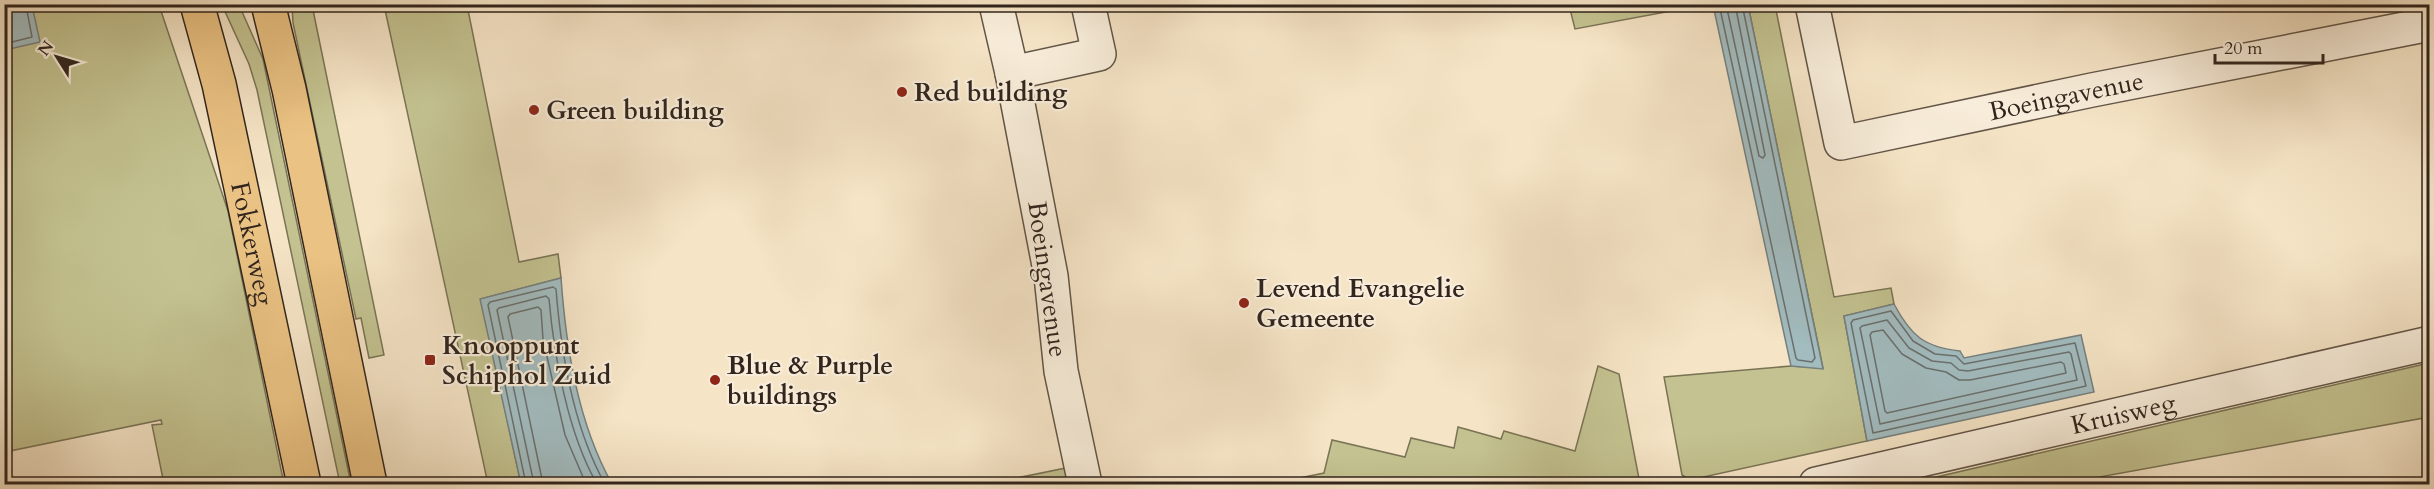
<svg xmlns="http://www.w3.org/2000/svg" width="2434" height="489" font-family="Cardo,serif">
  <style>
    .green { fill: #c3c290; stroke: #7a7456; stroke-width: 1.5 }
    .water { fill: #a2bcc0; stroke: #75807f; stroke-width: 1.5 }
    .lines { fill: none; stroke-linecap: round; stroke-linejoin: round }
    .shore { stroke: #6a706e; stroke-width: 1.5 }
    .minor-casing { stroke: #625547; stroke-width: 36 }
    .major-casing { stroke: #31251d; stroke-width: 36 }
    .minor { stroke: #f8edda; stroke-width: 33 }
    .major { stroke: #eac283; stroke-width: 33 }
    .poi-dot { fill: #8f2418; stroke: #f8edda; stroke-width: 2 }
    .labels { text-anchor: middle; stroke-width: 4.5; stroke-linejoin: round; paint-order: stroke }
    .poi-label { font-size: 26px; font-weight: bold; fill: #31251d; stroke: #f8edda; text-anchor: start }
    .street-label { font-size: 26px; fill: #31251d; stroke: #f8edda }
  </style>
  <rect width="100%" height="100%" fill="#f5e4c6"/>
  <filter id="stains"><feTurbulence type="fractalNoise" baseFrequency=".00333" numOctaves="4"/><feColorMatrix values="0 0 0 0 .2 0 0 0 0 .09 0 0 0 0 .02 0 0 0 .5 -.17"/></filter>
  <radialGradient id="worn" r=".72"><stop offset=".6" stop-color="#630" stop-opacity="0"/><stop offset="1" stop-color="#630" stop-opacity=".3"/></radialGradient>
  <!-- green -->
  <path class="green" d="M5 5H159L228 211 284 484H164L152 425 162 424 161 420 5 452Z
    M222 5H239L263 59 351 484H340L257 90 249 64Z
    M292 5H312L384 355 369 358 361 318 356 319 293 23Z
    M384 5H467L519 262 558 254 561 278 481 299 521 484H488Z
    M1569 5V4L1703 5 1575 29Z
    M1748 5H1775L1834 297 1891 288 1894 304 1844 316 1867 441 1690 480 1682 475 1664 377 1791 366 1823 368Z
    M2429 363V417L2061 484H1906Z
    M1598 366 1619 374 1640 484H1270L1324 473 1332 440 1405 457 1411 438 1454 448 1458 427 1501 439 1504 431 1575 451Z
    M1066 468 1069 484H987Z"/>
  <!-- water -->
  <path class="water" d="M4 5H55L33 10 40 42 5 50Z
    M1713 5H1748L1823 369 1791 366Z
    M561 278C566 348 578 423 612 484H521L480 299Z
    M1894 304C1911 336 1924 347 1960 351L1964 358 2081 335 2094 392 1867 441 1844 316Z"/>
  <g class="lines">
    <!-- shore -->
    <path class="shore" d="M1719 4 1796 358 1798 360 1812 362 1815 358 1742 4
      M1726 4 1759 156 1763 158 1765 155 1735 4
      M4 44 32 37 27 11 31 4
      M1891 311 1913 341 1935 354 1956 356 1964 364 2075 343 2086 386 1873 433 1851 323 1853 320Z
      M1887 320 1909 348 1932 361 1951 363 1959 370 1968 371 2069 352 2071 354 2077 380 1880 424 1860 328 1862 326Z
      M1883 330 1902 354 1926 368 1946 372 1959 380H1970L2061 362 2064 364 2066 373 1887 413 1885 411 1870 335 1872 332Z
      M526 484 488 305 490 302 553 287 556 289C561 353 574 429 605 484
      M534 484 497 310 499 308 546 296 549 299C554 356 568 434 597 484
      M543 484 508 317 510 314 538 307 541 310 543 339 565 435 586 484"/>
    <!-- minor casing -->
    <g class="minor-casing">
      <g id="minor">
        <path d="M996 4 1012 73"/>
        <path id="s1" d="M1812 4 1841 143 2092 90 2430 24"/>
        <path d="M1085 484 1061 371 1051 276 1012 73 1099 54 1088 4"/>
        <path id="s2" d="M1816 484 2430 343"/>
      </g>
    </g>
    <!-- major casing -->
    <g class="major-casing">
      <g id="major">
        <path id="s3" d="M197 4 219 84 304 484"/>
        <path d="M268 4 289 89 370 484"/>
      </g>
    </g>
    <!-- minor -->
    <use href="#minor" class="minor"/>
    <!-- major -->
    <use href="#major" class="major"/>
  </g>
  <!-- markers -->
  <g class="poi-dot">
    <circle cx="902" cy="92" r="6"/>
    <circle cx="534" cy="110" r="6"/>
    <circle cx="1244" cy="303" r="6"/>
    <rect x="424" y="354" width="12" height="12" rx="3"/>
    <circle cx="715" cy="380" r="6"/>
  </g>
  <g class="labels">
    <!-- poi labels -->
    <g class="poi-label">
      <text x="914" y="101">Red building</text>
      <text x="546" y="119">Green building</text>
      <text x="1256" y="297">Levend Evangelie<tspan x="1256" dy="30">Gemeente</tspan></text>
      <text x="442" y="354">Knooppunt<tspan x="442" dy="30">Schiphol Zuid</tspan></text>
      <text x="727" y="374">Blue &amp; Purple<tspan x="727" dy="30">buildings</tspan></text>
    </g>
    <!-- street labels -->
    <g class="street-label">
      <text dy="9" stroke="none"><textPath href="#s1" startOffset="372">Boeingavenue</textPath></text>
      <text dy="9" stroke="none"><textPath href="#s3" startOffset="246">Fokkerweg</textPath></text>
      <text transform="translate(1048 279) rotate(82)" y="9">Boeingavenue</text>
      <text dy="9" stroke="none"><textPath href="#s2" startOffset="315">Kruisweg</textPath></text>
    </g>
  </g>
  <!-- margin -->
  <rect width="2434" height="489" fill="none" stroke="#f5e4c6" stroke-width="24"/>
  <rect x="6" y="6" width="2422" height="477" fill="none" stroke="#31251d" stroke-width="3"/>
  <rect x="12" y="12" width="2410" height="465" fill="none" stroke="#31251d" stroke-width="1.5"/>
  <!-- north arrow -->
  <g transform="translate(57 57) rotate(307)" stroke="#f8edda" stroke-width="4.5" paint-order="stroke">
  <path d="M0-4.5L10 22L0 15L-10 22Z" fill="#31251d"/>
  <text y="-9" font-size="16" font-weight="bold" text-anchor="middle" fill="#31251d">N</text>
  </g>
  <!-- scale -->
  <path d="M2215 54v9h108v-9" fill="none" stroke="#31251d" stroke-width="3"/>
  <text x="2224" y="54" font-size="18" fill="#31251d" stroke="#f8edda" stroke-width="4.5" paint-order="stroke">20 m</text>
  <rect width="100%" height="100%" filter="url(#stains)"/>
  <rect width="100%" height="100%" fill="url(#worn)"/>
</svg>
